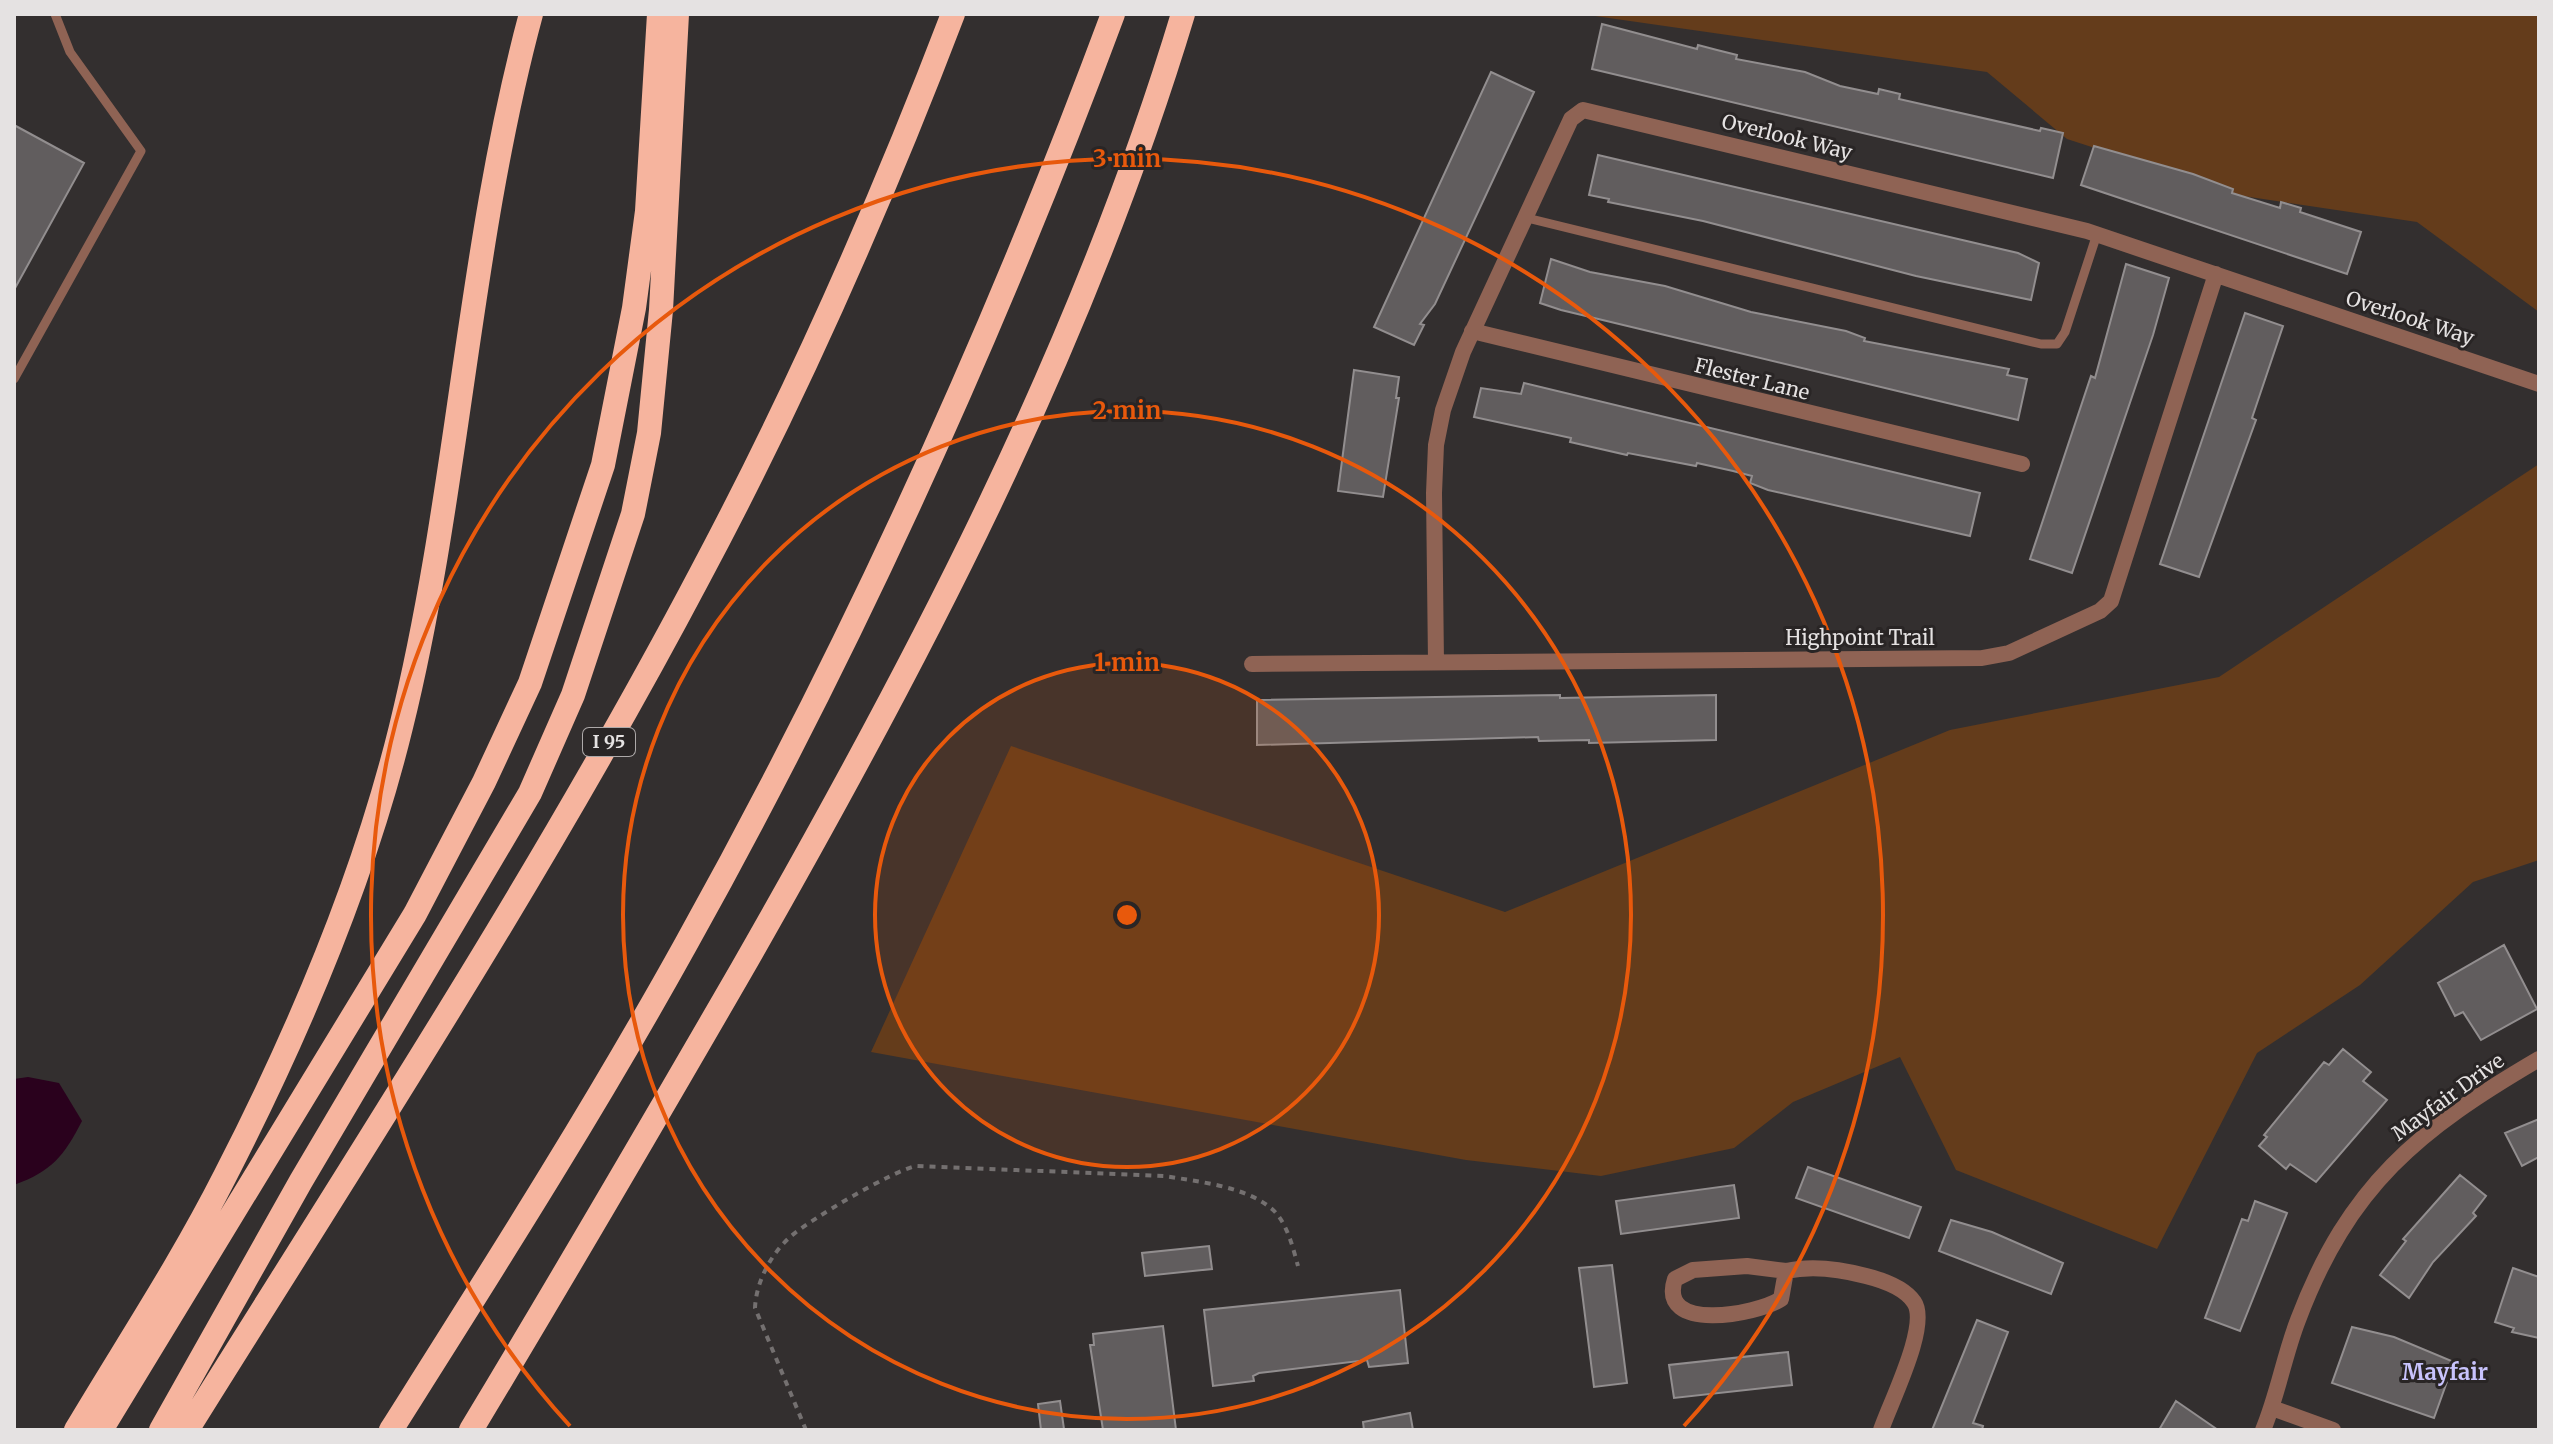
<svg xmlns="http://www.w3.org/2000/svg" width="2553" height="1444" font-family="Merriweather,serif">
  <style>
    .green { fill: #643c1b }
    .water { fill: #2a011d }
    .building { fill: #615d5e; stroke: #928e8f; stroke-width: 2 }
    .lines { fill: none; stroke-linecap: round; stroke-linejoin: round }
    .path { stroke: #747070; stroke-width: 4; stroke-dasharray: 6 6; stroke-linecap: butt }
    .lane { stroke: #8f6354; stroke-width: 9 }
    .street { stroke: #8f6354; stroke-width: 16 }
    .highway { stroke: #f6b49e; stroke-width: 24 }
    .ring { fill: none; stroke: #e8590c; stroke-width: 4 }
    .labels { text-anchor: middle; stroke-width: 6; stroke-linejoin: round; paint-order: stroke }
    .shield { fill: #292525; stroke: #ada9a9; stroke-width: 2 }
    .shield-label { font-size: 18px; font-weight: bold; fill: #e5e2e2 }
    .street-label { font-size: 20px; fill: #e5e2e2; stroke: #292525 }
    .neighbourhood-label { font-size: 22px; font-weight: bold; fill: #c8c3fd; stroke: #292525 }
    .centre { fill: #e8590c; stroke: #292525; stroke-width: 4 }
    .ring-label { font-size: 24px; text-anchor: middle; font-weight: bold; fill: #e8590c; stroke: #292525; stroke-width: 6; stroke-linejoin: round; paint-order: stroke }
  </style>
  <rect width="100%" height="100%" fill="#332f2f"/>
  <!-- green -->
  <path class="green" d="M1581 14H2539V312L2417 222 2243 196 2067 139 1987 72Z
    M2539 464V860L2473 882 2360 985 2257 1053 2157 1249 1956 1170 1900 1057 1793 1102 1734 1148 1601 1176 1466 1160 871 1052 1011 746 1505 912 1950 730 2219 677Z"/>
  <!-- water -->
  <path class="water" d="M28 1077 59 1083 82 1121C64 1156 52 1171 14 1185V1079Z"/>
  <!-- building -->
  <path class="building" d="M1602 24 1697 49 1698 45 1717 50 1737 55 1736 59 1805 72 1840 86 1878 94 1879 89 1900 94 1899 99 2040 131 2041 128 2063 133 2053 178 1592 69Z
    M1491 72 1534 92 1435 304 1420 324 1424 325 1414 345 1374 327Z
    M14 125 84 163 14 290Z
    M2094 146 2193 174 2233 189 2232 193 2280 208 2281 202 2301 208 2300 212 2361 232 2347 274 2081 185Z
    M1598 155 2018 253 2039 263 2031 300 1916 276 1703 221 1608 202 1609 199 1589 195Z
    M1551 259 1590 272 1665 286 1751 312 1846 331 1865 338 1864 341 2009 369 2007 375 2027 379 2018 420 1561 310 1540 303Z
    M2126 264 2169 278 2153 335 2072 573 2030 559 2091 376 2095 378Z
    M2245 313 2283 326 2252 418 2256 420 2199 577 2160 564Z
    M1354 370 1399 377 1396 398H1399L1383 497 1338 491Z
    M1524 383 1980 493 1970 536 1768 490 1750 483 1752 476 1733 471 1697 463 1696 466 1628 453 1627 455 1570 442 1571 438 1474 417 1481 388 1521 394Z
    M1560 695V698L1716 695V740L1589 743V740L1539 741 1538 737 1257 745V700Z
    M2504 945 2537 1009 2481 1040 2463 1012 2455 1016 2438 983Z
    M2343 1049 2371 1072 2363 1081 2387 1100 2316 1182 2290 1164 2286 1169 2259 1146 2267 1137 2264 1135 2324 1062 2329 1065Z
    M2539 1119V1157L2522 1166 2505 1133Z
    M1808 1167 1921 1207 1909 1238 1796 1198Z
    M2460 1175 2486 1196 2473 1213 2476 1216 2433 1262 2409 1298 2380 1275 2406 1241 2403 1239Z
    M1734 1185 1739 1218 1621 1234 1616 1201Z
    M2255 1201 2287 1213 2240 1331 2205 1318 2242 1219 2248 1221Z
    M1951 1220 1992 1232 2063 1263 2051 1294 1939 1251Z
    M1209 1246 1212 1269 1145 1276 1142 1253Z
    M1612 1265 1627 1383 1594 1387 1579 1268Z
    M2513 1268 2539 1277V1338L2512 1332 2514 1328 2495 1322Z
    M1400 1290 1408 1363 1369 1367 1367 1360 1259 1373 1253 1376 1254 1381 1213 1386 1204 1310Z
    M1977 1320 2008 1332 1973 1423 1983 1426 1982 1430H1932Z
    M1163 1326 1176 1430H1103L1090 1345H1094L1093 1334Z
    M2352 1327 2394 1337 2454 1362 2434 1418 2332 1383Z
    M1788 1352 1792 1385 1674 1398 1669 1365Z
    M1060 1401 1064 1429 1041 1430 1038 1404Z
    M2176 1401 2218 1430H2159Z
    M1410 1413 1413 1430H1364L1363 1422Z"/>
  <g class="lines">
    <!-- path -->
    <path class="path" d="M806 1430 755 1308C756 1283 770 1255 790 1237 811 1219 890 1172 916 1166L1165 1176C1199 1182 1245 1186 1272 1209 1287 1222 1293 1248 1298 1266"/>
    <!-- lane -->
    <path class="lane" d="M1527 218 2041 344H2057L2065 332 2097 234
      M14 379 141 151 70 52 55 14"/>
    <!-- street -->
    <path class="street" d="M1472 331 2022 464
      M1436 662 1434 493 1436 445 1443 410 1463 352 1571 119 1583 110 2087 231 2539 384
      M1252 664 1982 658 2009 653 2100 611 2111 601 2216 274
      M1747 1266 1786 1271 1781 1299C1756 1315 1657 1333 1675 1279L1693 1270Z
      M1786 1271C1813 1265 1840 1269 1866 1276 1882 1280 1904 1287 1914 1302 1930 1325 1890 1403 1881 1430
      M2272 1408 2333 1430
      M2263 1430C2278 1394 2284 1356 2298 1320 2349 1185 2418 1130 2539 1059"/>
    <!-- highway -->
    <path class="highway" d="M76 1430C126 1346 181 1263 225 1176 298 1034 363 882 401 727 459 492 468 247 531 14
      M101 1430 415 914 484 782 530 683 603 465 634 308 647 211 659 14
      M161 1430 301 1181 530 793 573 695 633 514 649 433 661 310 677 14
      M187 1430C363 1148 545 869 700 575 796 395 880 205 953 14
      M391 1430C492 1270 594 1110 686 944 852 646 994 334 1113 14
      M471 1430C563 1277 653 1123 742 969 917 663 1081 352 1183 14"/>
  </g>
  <!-- distance rings -->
  <circle cx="1127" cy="915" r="252" fill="#e8590c" fill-opacity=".12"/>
  <g class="ring">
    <circle cx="1127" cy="915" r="252"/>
    <circle cx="1127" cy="915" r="504"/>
    <path d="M570 1426A756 756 0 1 1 1684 1426"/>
  </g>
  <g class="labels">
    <!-- shield labels -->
    <rect class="shield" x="583" y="728" width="52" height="28" rx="6"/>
    <g class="shield-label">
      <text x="609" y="748">I 95</text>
    </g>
    <!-- street labels -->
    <g class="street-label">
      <text transform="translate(1787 137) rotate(14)" y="7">Overlook Way</text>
      <text transform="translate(2410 318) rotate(18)" y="7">Overlook Way</text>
      <text transform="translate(1752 379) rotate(14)" y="7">Flester Lane</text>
      <text x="1860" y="645">Highpoint Trail</text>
      <text transform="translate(2448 1097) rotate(-36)" y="7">Mayfair Drive</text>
    </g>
    <!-- neighbourhood labels -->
    <g class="neighbourhood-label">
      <text x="2445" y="1380">Mayfair</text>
    </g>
  </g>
  <circle cx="1127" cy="915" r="12" class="centre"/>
  <g class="ring-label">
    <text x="1127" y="167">3 min</text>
    <text x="1127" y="419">2 min</text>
    <text x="1127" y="671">1 min</text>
  </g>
  <!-- border -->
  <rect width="2553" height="1444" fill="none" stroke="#e5e2e2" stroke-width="32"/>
</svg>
